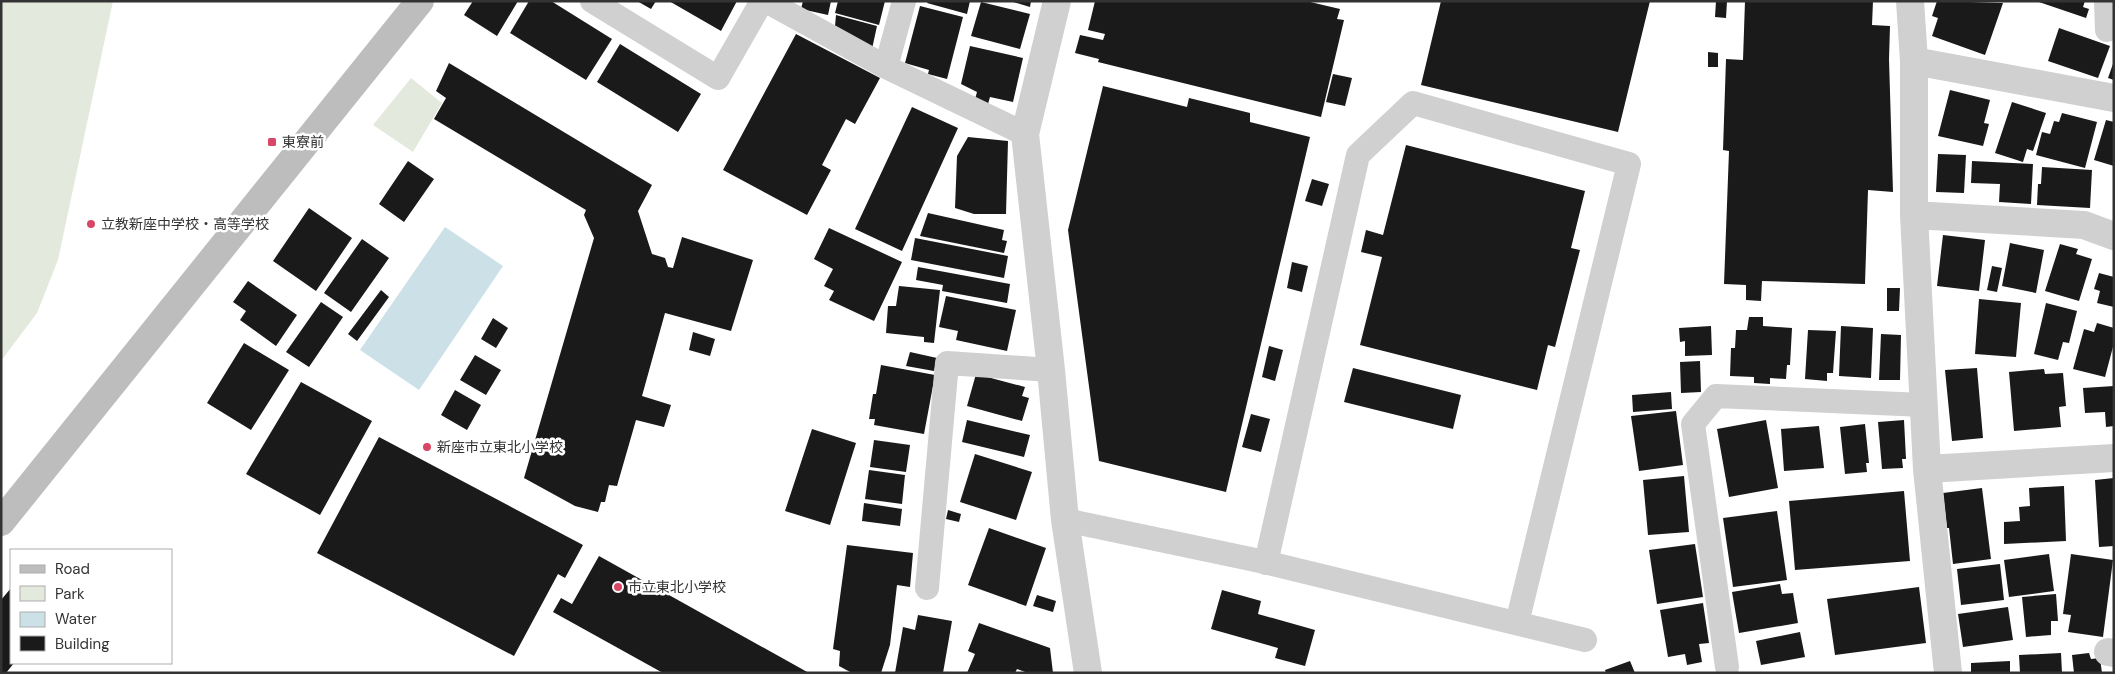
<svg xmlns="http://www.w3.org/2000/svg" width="2115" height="674" font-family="'DM Sans','Noto Sans JP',sans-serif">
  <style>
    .green { fill: #e4e9dd }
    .water { fill: #cbe1e7 }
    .building { fill: #1a1a1a }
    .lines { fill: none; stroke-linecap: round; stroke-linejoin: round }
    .lane { stroke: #d0d0d0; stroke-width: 24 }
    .street { stroke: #d0d0d0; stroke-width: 28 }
    .secondary { stroke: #bdbdbd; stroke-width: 28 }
    .poi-dot { fill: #d84766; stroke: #fff; stroke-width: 2 }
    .labels { text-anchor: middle; stroke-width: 5; stroke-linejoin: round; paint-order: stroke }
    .poi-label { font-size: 14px; fill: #333; stroke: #fff; text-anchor: start }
  </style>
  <rect width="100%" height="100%" fill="#fff"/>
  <!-- green -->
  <path class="green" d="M1 1H113L58 260 37 313 1 361Z
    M411 78 442 103 413 152 373 125Z"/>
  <!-- water -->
  <path class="water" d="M445 227 503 266 419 390 360 350Z"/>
  <!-- building -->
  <path class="building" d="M473 1H518L497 36 464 15Z
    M529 1H551L612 39 586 80 510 33Z
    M637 1H656L651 9Z
    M669 1H737L721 31Z
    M803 1H831L828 15 801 9Z
    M838 1H885L879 25 835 13Z
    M928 1H970L967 14 927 3Z
    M1010 1H1031L1030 7Z
    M1095 1H1306L1340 9 1337 19 1344 20 1321 117 1098 62 1099 59 1075 53 1080 35 1103 40 1105 34 1088 30Z
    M1441 1H1650L1618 132 1421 85Z
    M1716 1H1727L1726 18 1715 17Z
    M1745 1H1873L1872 25 1890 26 1889 59 1893 192 1868 190 1865 284 1762 281 1761 301 1746 300V285L1724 284 1729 151 1723 150 1726 59 1743 60Z
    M1937 1 2003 3 1985 55 1932 36 1938 18 1932 16Z
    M2036 1H2085L2083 7 2089 9 2086 18Z
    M981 2 1030 14 1020 49 971 36Z
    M920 6 963 17 947 79 928 74 929 70 905 63Z
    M836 15 877 26 872 49 835 26Z
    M2059 28 2110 46 2098 78 2048 61Z
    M796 34 880 78 855 124 846 119 822 165 831 170 807 215 723 170Z
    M620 44 701 94 678 132 597 82Z
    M970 46 1023 58 1013 102 990 97 988 104 975 99 977 92 961 84Z
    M1708 52 1718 53V67H1708Z
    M2114 61V80L2108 78Z
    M449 63 652 185 638 211 652 254 665 258 668 267 673 268 682 237 753 260 731 331 665 313 642 396 671 405 664 427 636 420 617 486 609 485 605 502H601L598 512 575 506 524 478 594 238 584 215 586 210 434 119 446 98 436 91Z
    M1333 74 1352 78 1345 106 1326 102Z
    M1103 86 1187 107 1189 98 1250 113V122L1310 137 1226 492 1099 461 1068 230Z
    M1950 90 1990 100 1984 123 1989 124 1983 146 1938 136Z
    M2012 102 2046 113 2033 151 2027 149 2023 162 1995 153Z
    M912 107 958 128 902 251 855 229Z
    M2062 113 2097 122 2085 168 2036 155 2042 132 2050 134 2054 121 2059 122Z
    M2106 120 2114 122V166L2094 160Z
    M968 137 1008 141 1006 214H974L955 208 957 156Z
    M1406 145 1585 191 1571 248 1580 250 1555 347 1548 345 1537 390 1360 345 1382 257 1361 252 1366 230 1383 235Z
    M1938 154 1966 155 1964 193 1936 192Z
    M408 161 434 179 404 222 379 204Z
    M1972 161 2033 164 2031 204 1999 202 2000 184 1971 183Z
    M2042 167 2092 170 2090 208 2037 205 2038 184H2041Z
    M1312 179 1329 184 1322 206 1305 201Z
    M309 208 352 238 316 291 273 261Z
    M928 213 1004 230 1002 240 1007 241 1004 253 920 236Z
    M829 228 902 262 874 321 829 300 834 291 824 286 833 269 814 259Z
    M1943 235 1985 240 1979 291 1937 286Z
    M915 238 1008 256 1004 278 911 260Z
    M362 239 389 258 351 312 324 293Z
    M2010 243 2044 250 2036 293 2002 286Z
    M2060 244 2078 249 2076 254 2092 259 2079 301 2045 291Z
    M1292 262 1308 266 1302 292 1287 288Z
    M1992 266 2002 268 1997 292 1987 290Z
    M918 267 1010 284 1007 303 942 291 943 285 916 280Z
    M2099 273 2114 277V307L2097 303 2100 291 2094 289Z
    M248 281 297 315 276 346 240 320 246 311 233 302Z
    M899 286 940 290 934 343 924 342V337L886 333 888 306H896Z
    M1887 288H1900L1899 311H1887Z
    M381 290 389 297 357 341 348 334Z
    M946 296 1016 310 1007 351 956 340 958 331 939 327Z
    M1979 299 2021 303 2016 357 1975 354Z
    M321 302 343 317 309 367 286 352Z
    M2046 303 2077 311 2069 343 2063 342 2058 360 2034 354Z
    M1749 317H1763V326L1792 328 1790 365H1787L1786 379 1770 378V384L1754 383V377L1730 376 1731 348H1735L1736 330H1747Z
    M493 318 508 328 496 348 481 339Z
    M2097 323 2114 328V343L2105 377 2073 369 2084 329 2094 332Z
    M1711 326 1712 355 1685 356V341L1680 342 1679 328Z
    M1841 326 1873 328 1871 378 1839 376Z
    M1808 330 1836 331 1833 373H1827V381L1805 379Z
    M693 332 715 339 710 356 689 350Z
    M1881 334 1901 335 1900 380H1879Z
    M244 343 289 370 251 430 207 403Z
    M1269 346 1283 350 1275 381 1262 377Z
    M910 352 937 358 934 371 906 366Z
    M475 355 501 370 486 395 460 380Z
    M1700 361 1701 392 1681 393 1680 362Z
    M881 365 935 375 924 434 874 425 875 419H869L873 394H876Z
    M1353 368 1461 395 1453 429 1344 402Z
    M1977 368 1983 438 1952 441 1945 370Z
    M2044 369 2045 374 2063 373 2066 406 2059 407 2061 427 2014 431 2009 372Z
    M976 374 1025 387 1022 396 1029 398 1022 421 967 406Z
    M301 382 372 421 320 515 246 474Z
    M2114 386V426L2106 427 2105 412 2085 413 2083 388Z
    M455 390 481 405 467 430 441 415Z
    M1671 392 1672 409 1633 412 1632 395Z
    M1676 411 1683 465 1639 471 1631 416Z
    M1251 414 1270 419 1261 452 1242 447Z
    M967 420 1030 435 1024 457 962 442Z
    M1766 420 1778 488 1729 497 1717 429Z
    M1904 420 1906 459H1902L1903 468 1882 469 1878 422Z
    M1865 424 1869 463H1866L1867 472 1845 474 1840 427Z
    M1819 426 1824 468 1784 471 1781 429Z
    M812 429 856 443 830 525 785 511Z
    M379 437 583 545 565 578 558 574 514 656 317 553Z
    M874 440 910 445 906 472 870 467Z
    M975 454 1032 472 1016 520 960 502Z
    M869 470 905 475 902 504 865 499Z
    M1684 476 1689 532 1648 535 1643 480Z
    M2114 478V546L2099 547 2095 480Z
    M2064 486 2066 541 2004 544V522L2020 521 2019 507 2030 506 2029 488Z
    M1982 488 1991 559 1953 564 1949 528H1947L1943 493Z
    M1904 491 1910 561 1795 570 1789 501Z
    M864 503 902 509 900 526 862 521Z
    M948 510 961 514 959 522 946 519Z
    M1777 511 1787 580 1733 587 1723 518Z
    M989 528 1046 548 1026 606 968 585Z
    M1695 544 1703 597 1657 604 1649 550Z
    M847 545 913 553 910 587 897 585 890 645 881 673H852L839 666 840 651 833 649Z
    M2049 554 2054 591 2009 597 2004 560Z
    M2071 554 2113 560 2103 637 2068 632 2071 615 2063 614Z
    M599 556 809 673H663L553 612 561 598 572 604Z
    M2000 564 2004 600 1961 605 1957 569Z
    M1780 584 1782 594 1793 593 1798 623 1739 633 1732 592Z
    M1919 587 1926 643 1835 655 1827 599Z
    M11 588V663H14L6 673H1V600Z
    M1222 590 1261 601 1258 614 1315 630 1305 666 1275 658 1278 648 1211 629Z
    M2056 594 2058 621H2051V635L2026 637 2022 597Z
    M1037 595 1056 601 1053 612 1033 606Z
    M1703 603 1709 643 1699 644 1702 662 1687 665 1685 654 1668 657 1660 610Z
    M2008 607 2013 640 1963 647 1958 614Z
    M918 615 952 621 943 673H895L903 627 915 630Z
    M979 623 1050 648 1053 673H1028L1017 669 1015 673H967L975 654 968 651Z
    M1800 632 1805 657 1761 665 1756 641Z
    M2061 653 2062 673H2020L2019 655Z
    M2089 653 2091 659 2100 658 2102 673H2074L2072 655Z
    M1630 661 1635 673H1606L1605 670Z
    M2010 661V673H1971V663Z"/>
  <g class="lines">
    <!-- lane -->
    <path class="lane" d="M592 1 718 78 762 1
      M766 1 886 67 1025 134
      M2106 1 2107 30
      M886 67 904 1
      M1065 520 1260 561 1585 640
      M1266 563 1358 155 1413 103 1629 164 1517 623
      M927 588 947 363 1051 370
      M1727 667 1693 424 1716 396 1924 405"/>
    <!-- street -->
    <path class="street" d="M1057 1 1025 134 1051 370 1065 520 1088 673
      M1910 1 1914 61V215L1927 469 1948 673
      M1914 61 2114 98
      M1914 215 2084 225 2114 236
      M1927 469 2114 458
      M2108 652 2114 653"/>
    <!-- secondary -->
    <path class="secondary" d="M1 522 420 1"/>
  </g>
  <!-- markers -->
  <g class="poi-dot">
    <rect x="267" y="137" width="10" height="10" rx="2.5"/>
    <circle cx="91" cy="224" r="5"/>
    <circle cx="427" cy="447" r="5"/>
    <circle cx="618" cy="587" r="5"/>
  </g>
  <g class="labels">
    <!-- poi labels -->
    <g class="poi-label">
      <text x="282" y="147">東寮前</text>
      <text x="101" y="229">立教新座中学校・高等学校</text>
      <text x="437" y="452">新座市立東北小学校</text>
      <text x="628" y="592">市立東北小学校</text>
    </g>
  </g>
  <!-- border -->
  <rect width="2115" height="674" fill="none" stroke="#333333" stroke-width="5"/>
  <!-- legend -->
  <rect x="10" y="549" width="162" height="115" fill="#ffffff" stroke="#adadad"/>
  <rect x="20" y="565" width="25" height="8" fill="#bdbdbd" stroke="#adadad"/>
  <text x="55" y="574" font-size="15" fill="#333333">Road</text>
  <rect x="20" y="586" width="25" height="15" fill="#e4e9dd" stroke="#adadad"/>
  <text x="55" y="599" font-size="15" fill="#333333">Park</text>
  <rect x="20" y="612" width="25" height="15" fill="#cbe1e7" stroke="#adadad"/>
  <text x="55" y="624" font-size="15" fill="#333333">Water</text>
  <rect x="20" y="636" width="25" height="15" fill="#1a1a1a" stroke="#adadad"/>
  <text x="55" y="649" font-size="15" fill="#333333">Building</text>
</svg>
